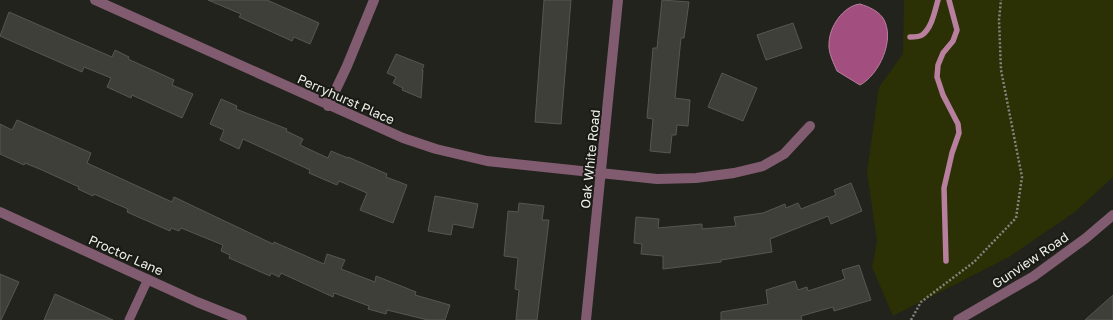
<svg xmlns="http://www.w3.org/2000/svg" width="1113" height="320" font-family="'Golos Text',sans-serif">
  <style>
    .green { fill: #2b3104 }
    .water { fill: #a24e7f; stroke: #b97f9f }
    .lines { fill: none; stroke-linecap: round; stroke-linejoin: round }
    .stream { stroke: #b97f9f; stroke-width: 5.5 }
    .building { fill: #3d3f38; stroke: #565850 }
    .path { stroke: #83857f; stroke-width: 2.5; stroke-dasharray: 2 2; stroke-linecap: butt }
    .service { stroke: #815c70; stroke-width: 9 }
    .minor { stroke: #815c70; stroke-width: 10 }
    .labels { text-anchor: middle; stroke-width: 4; stroke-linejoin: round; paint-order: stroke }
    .street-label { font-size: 13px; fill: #eff0eb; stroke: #181a13 }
  </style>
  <rect width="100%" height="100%" fill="#21231c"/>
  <!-- green -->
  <path class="green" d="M904 0H1113V177L1075 212 1009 257 893 316 872 267 877 241 867 172 879 87 903 54Z"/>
  <!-- water -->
  <path class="water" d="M860 4C869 7 877 10 883 18 896 39 879 75 860 85L837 71C834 64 828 52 829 44 829 27 843 6 860 4Z"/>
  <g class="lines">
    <!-- stream -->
    <path class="stream" d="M910 37C914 37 919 37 922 35 932 28 935 10 938 0
      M946 261 944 188 952 153 959 133 958 124 943 95 937 77 938 65 943 53 953 41 957 30 949 0"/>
  </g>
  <!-- building -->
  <path class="building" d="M208 0H267L319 23 310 44 294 37 292 41 239 17 241 14Z
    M544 0H571L561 124 535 122Z
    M662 0 689 2 684 38H681L675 98 690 100 688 126 677 125 676 135H672L670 153 650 151 653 119 647 118 653 48H657Z
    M9 12 112 57 115 50 129 57 128 59 174 80 172 85 193 94 182 118 132 95 131 98 107 87 111 78 84 67 82 72 0 36Z
    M793 23 802 48 766 60 757 35Z
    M396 54 424 65 422 70H423L421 98 402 90 403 88 393 83 396 77 387 73Z
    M722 73 757 88 743 121 708 107Z
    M221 99 237 106 236 109 287 129 286 131 303 139 300 145 328 158 331 151 348 158V157L387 174 386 177 407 185 393 223 360 210 367 193 339 181 337 185 309 173 310 170 243 139 239 149 220 140 224 130 210 124Z
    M17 120 91 153 87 163 172 202 174 197 273 244 274 242 324 264 327 254 345 260 341 269 375 282 376 276 416 292 415 295 450 305 445 320H428L387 310 386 314 368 309 369 306 334 293 333 297 281 273 279 277 271 273 270 276 229 258 230 255 221 251 223 245 181 228 179 231 171 228 170 231 127 212 128 209 94 194 93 196 78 189 79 187 42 170 25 163 24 165 0 154V124L12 130Z
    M851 183 862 211 831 224 828 216 770 239 772 252 721 260V262L663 269V256L641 254 642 244 634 243 636 217 659 219 658 228 702 224V229L736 226 734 217 763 213 785 204 786 208 798 203 801 209 836 195 834 190Z
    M435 196 478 204 473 228 453 224 451 235 428 231Z
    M519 203 544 206 542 220H549L537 320H516L519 290 515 289 518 258 504 256 508 211 518 212Z
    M859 265 871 300 834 311 833 307 801 316 802 320H721V312L768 304 766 290 795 281 798 290 807 287 808 291 845 279 842 270Z
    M0 274 19 282 1 320H0Z
    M55 294 113 320H44Z
    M1113 295V320H1085Z"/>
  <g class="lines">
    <!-- path -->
    <path class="path" d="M911 320 921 302 974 262 1016 218 1022 177 1001 70 999 20 1001 0"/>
    <!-- service -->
    <path class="service" d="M129 320 148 279"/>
    <!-- minor -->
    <path class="minor" d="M95 0 403 138 436 149 487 161 657 179 696 178 734 173 763 166 784 154 810 126
      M328 106 347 66 374 0
      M0 212 197 302 242 320
      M586 320 618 0
      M958 320 1034 276 1086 238 1113 215"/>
  </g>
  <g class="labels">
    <!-- street labels -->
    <g class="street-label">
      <text transform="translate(346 99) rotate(24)" y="5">Perryhurst Place</text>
      <text transform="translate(590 159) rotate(-84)" y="5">Oak White Road</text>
      <text transform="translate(126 255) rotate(24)" y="5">Proctor Lane</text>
      <text transform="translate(1030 260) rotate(-34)" y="5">Gunview Road</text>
    </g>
  </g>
</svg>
